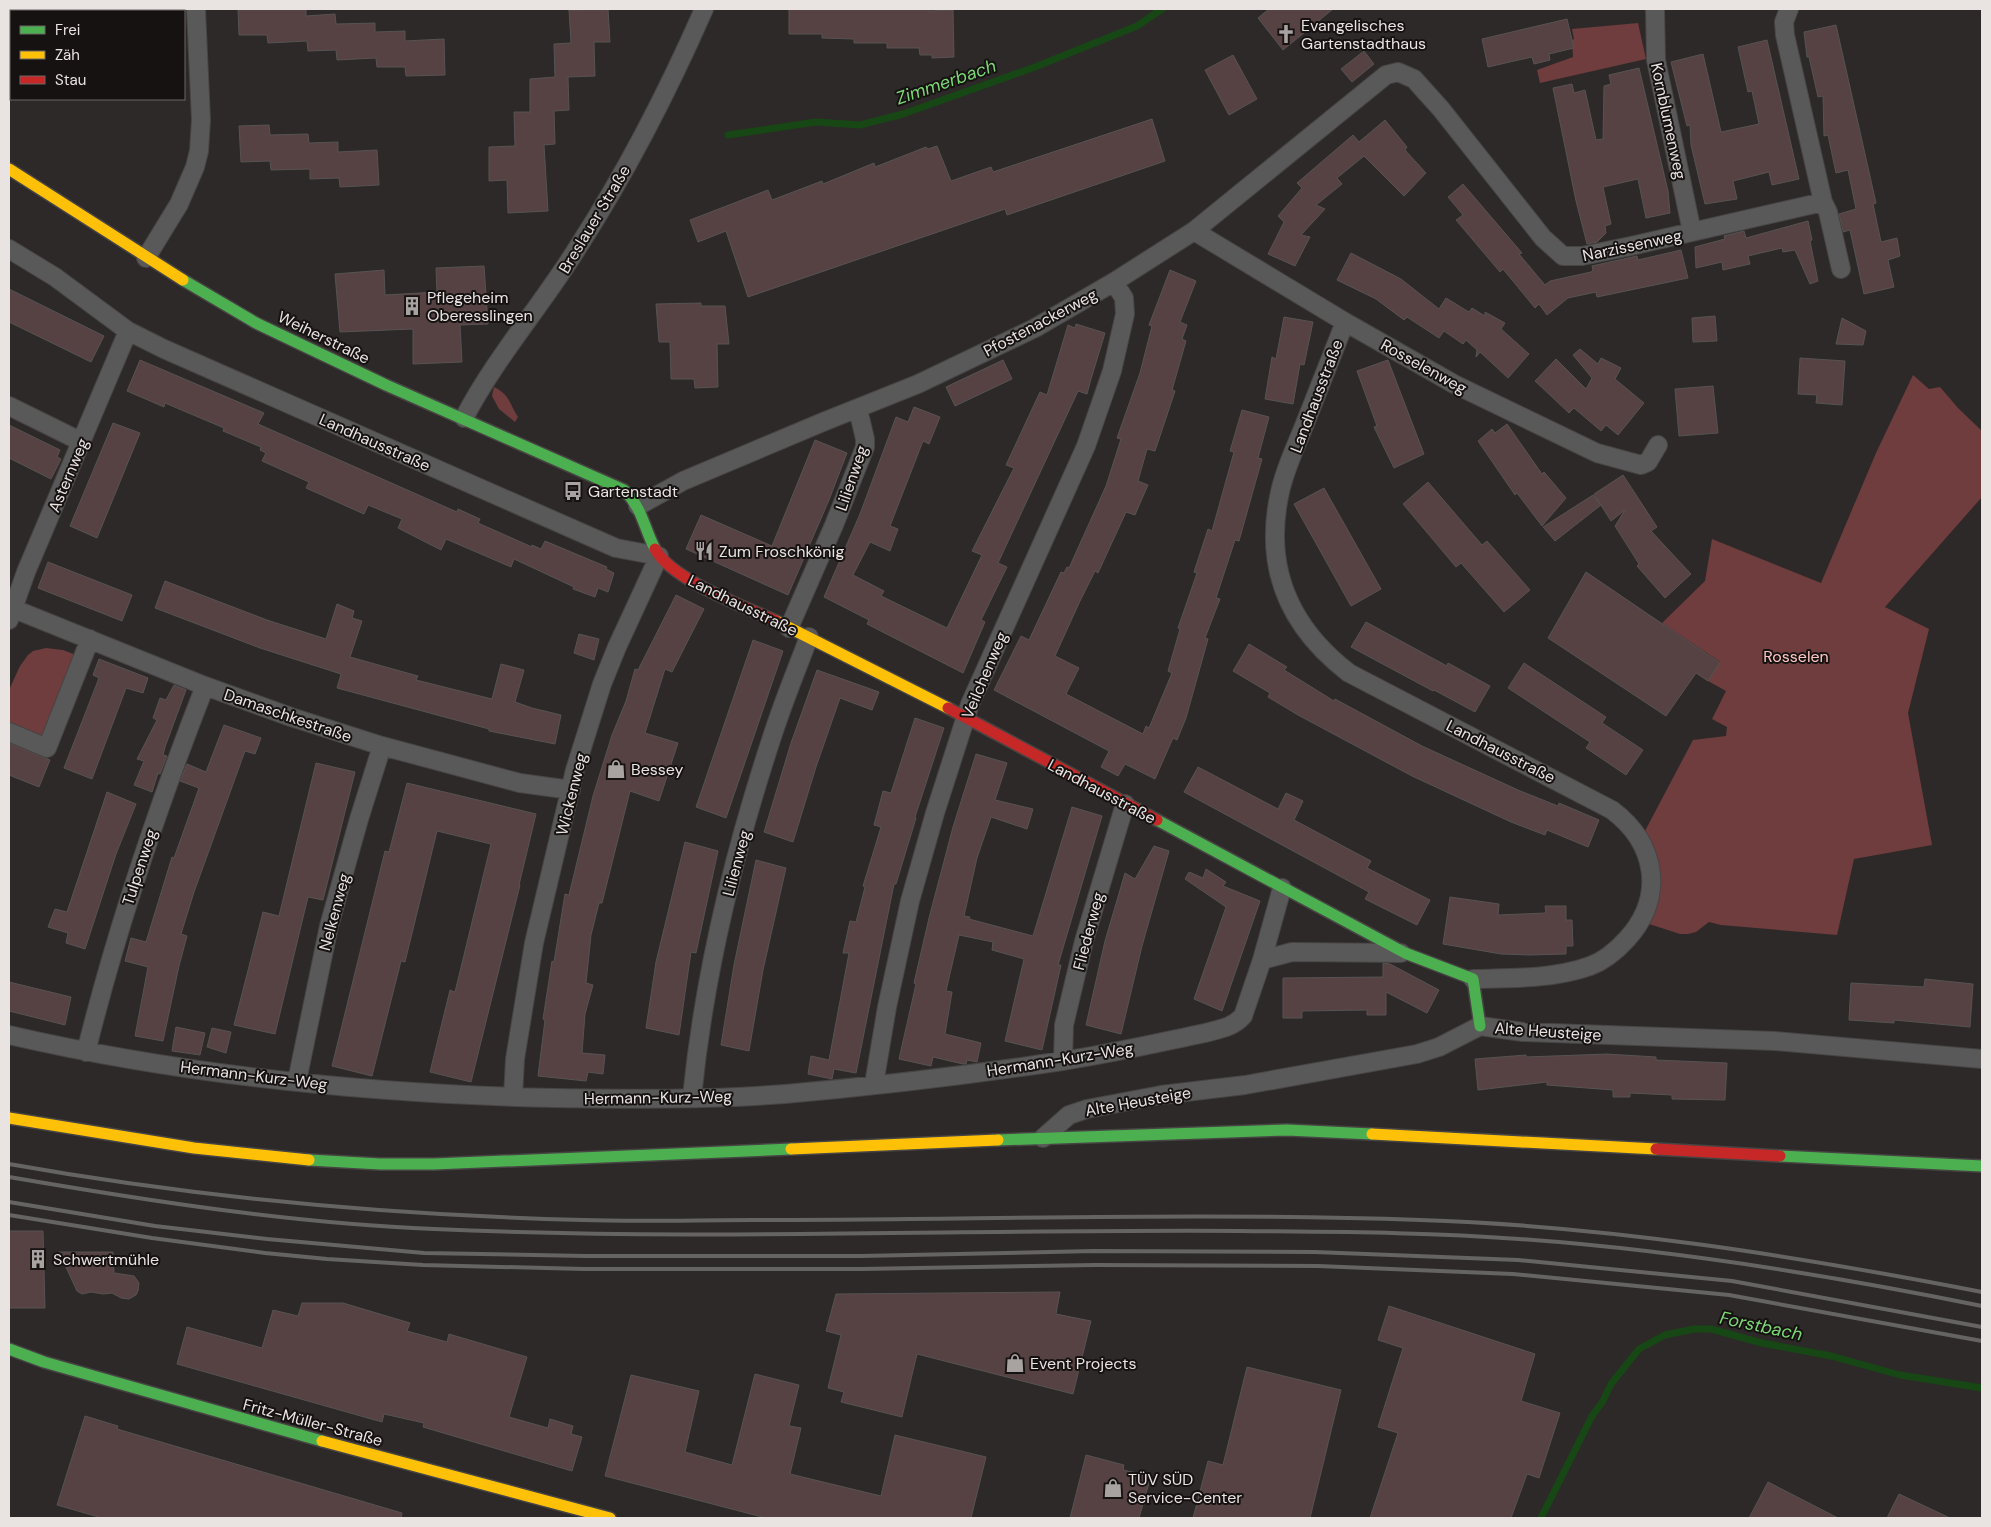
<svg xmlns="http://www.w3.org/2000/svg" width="1991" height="1527" font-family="'DM Sans',sans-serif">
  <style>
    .green { fill: #6f3d3d }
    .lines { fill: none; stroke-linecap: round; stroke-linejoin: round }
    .stream { stroke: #164714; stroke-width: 7 }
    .building { fill: #574243; stroke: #575353 }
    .street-casing { stroke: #474444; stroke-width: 20 }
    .fast-casing { stroke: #474444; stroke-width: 14 }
    .slow-casing { stroke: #474444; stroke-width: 14 }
    .jam-casing { stroke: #474444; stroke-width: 14 }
    .street { stroke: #5a5959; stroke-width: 18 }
    .fast { stroke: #4caf50; stroke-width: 11 }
    .slow { stroke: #ffc107; stroke-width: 11 }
    .jam { stroke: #c62828; stroke-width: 11 }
    .rail { stroke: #656463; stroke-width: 4 }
    .labels { text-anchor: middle; stroke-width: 4; stroke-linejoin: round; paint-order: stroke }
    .poi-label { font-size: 16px; fill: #e9e3e2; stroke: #151211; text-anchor: start }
    .street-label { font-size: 16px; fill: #e9e3e2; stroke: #151211 }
    .park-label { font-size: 16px; fill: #fdc6c3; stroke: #151211 }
    .water-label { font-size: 18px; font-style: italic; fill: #7dd776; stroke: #151211 }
  </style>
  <rect width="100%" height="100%" fill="#2e2929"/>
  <!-- green -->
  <path class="green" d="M1638 23 1646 59 1540 83 1537 70 1573 57 1572 40 1574 39 1572 29Z
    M1913 375 1929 389 1940 387 1958 408 1982 431V497L1885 607 1929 629 1908 713 1932 845 1854 859 1837 935 1721 925 1709 922 1696 932 1688 934H1680L1649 924C1666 897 1662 857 1645 831L1693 740 1726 736 1727 727 1712 719 1726 691 1708 681 1720 662 1662 623 1705 581 1712 539 1821 583 1876 453Z
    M494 387C510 395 509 403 518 417L515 422 499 409 492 396Z
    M46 648 63 650 76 655 43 735 40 737 9 727V690L20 666 28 655 33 651Z"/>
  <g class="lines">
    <!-- stream -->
    <path class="stream" d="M728 135 816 122 860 125 903 114 1035 67 1137 26 1162 9
      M1541 1518 1592 1416 1603 1401 1611 1384 1639 1349 1665 1335 1694 1329H1711L1762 1343 1831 1356 1900 1375 1982 1388"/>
  </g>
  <!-- building -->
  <path class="building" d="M238 9H306V16L335 14 336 24 375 23V32L405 31V41L444 39 445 75 406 76 405 67H377L376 58 337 60 336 50 308 51 307 41 268 43 267 35H239Z
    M608 9 610 42H594L595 76 568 77 569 110 554 111 555 144 544 145 548 211 508 213 507 180 489 181V147L515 146 514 112H530V79L555 77 554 44 571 43 569 10Z
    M789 9H929V11L953 10 954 57 932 58V55H920L919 48H887V43H854V39L822 38V34H789Z
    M1269 9H1333L1283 50 1258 18Z
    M1567 19 1574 48 1549 54 1550 60 1534 64 1532 57 1488 67 1482 39Z
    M1836 25 1876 203 1873 204 1881 242 1897 238 1900 256 1888 260 1894 287 1864 294 1850 230 1843 232 1839 214 1856 209 1848 170 1836 173 1828 135 1824 136 1823 96 1818 97 1809 57H1807L1804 32Z
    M1767 40 1799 179 1772 185 1769 172 1733 181 1737 199 1705 204 1691 145 1690 125 1687 126 1671 62 1703 54 1721 132 1759 124 1752 91 1748 92 1738 47Z
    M1364 51 1374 64 1352 82 1341 69Z
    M1233 55 1257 99 1229 115 1205 70Z
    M1639 68 1668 191 1670 213 1646 218 1638 179 1603 187 1611 224 1605 226 1606 233 1597 242 1587 244 1576 201 1553 88 1572 84 1574 93 1585 90 1596 140 1603 139 1604 86 1611 84 1609 75Z
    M1152 119 1165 161 1007 215 1005 209 748 297 726 231 698 242 690 220 768 190 772 200 822 181 823 184 874 163 875 167 926 147 928 149 937 146 951 181 991 167 993 172Z
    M1385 120 1407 147 1405 150 1426 173 1404 196 1364 156 1337 178 1342 184 1316 205 1325 209 1301 235 1310 237 1295 266 1268 254 1284 222 1278 216 1302 188 1297 183 1353 135 1359 142Z
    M269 125 270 135 308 134 309 143 338 142V152L377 150 379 185 340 187 339 178 310 179V169L271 170 270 161 241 162 239 126Z
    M1463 184 1522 253 1519 254 1545 285 1550 281 1591 272 1593 270 1592 266 1637 256 1638 260 1681 250 1688 278 1597 297 1596 292 1568 298 1547 315 1539 304 1535 308 1503 269 1500 272 1456 220 1463 215 1448 197Z
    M1808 221 1812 240 1810 241 1818 281 1810 284 1795 250 1783 252 1782 248 1748 256 1750 264 1723 270 1722 262 1696 268 1695 247 1725 239 1724 236 1744 231 1746 238Z
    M1351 253 1401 279 1439 309 1446 298 1469 312 1472 308 1485 316V312L1505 323 1501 329 1529 354 1508 378 1480 352 1476 357 1477 350 1466 340 1463 344 1444 331 1439 338 1407 317 1404 320 1376 299 1337 280Z
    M484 266 488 324 460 325 462 362 413 364V329L340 332 335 274 384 270 385 295 437 292 436 268Z
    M1170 270 1196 281 1180 322 1187 325 1182 339 1186 341 1172 390 1175 391 1155 451 1147 449 1138 481 1148 485 1135 515 1126 512 1098 573 1095 571 1080 601 1055 656 1079 668 1066 694 1143 734 1146 726 1149 728 1172 673 1168 671 1180 629 1178 628 1197 573 1194 572 1208 529 1212 531 1234 452 1230 451 1242 410 1269 417 1258 458 1262 459 1239 541 1235 540 1216 598 1220 599 1205 638 1208 639 1186 718 1177 740 1173 738 1155 779 1125 764 1118 776 1101 767 1109 751 994 690 1021 636 1029 640 1061 572 1064 573 1067 567 1069 568 1106 486 1121 439 1117 438 1140 373 1152 326 1149 325Z
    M9 289 104 336 91 362 9 322Z
    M701 303V306H725L729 344H717L718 387 695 388 694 379H671L670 342H659L656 304Z
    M1715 316 1717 341 1693 342 1692 318Z
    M1284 317 1313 322 1304 365 1300 364 1293 404 1265 399 1272 357 1276 359Z
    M1842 318 1866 331 1863 345 1836 344Z
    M1076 324 1105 333 1091 379 1087 394 1078 391 998 563 1007 567 981 620 985 622 963 673 867 624 869 620 824 597 860 514 896 417 908 422 914 407 940 417 929 444 923 441 890 526 898 529 890 551 870 542 853 575 884 591 881 596 947 628 982 555 972 551 1014 468 1006 465 1040 392 1047 395 1068 325 1075 328Z
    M1580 349 1598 364 1601 358 1621 368 1615 379 1644 403 1618 435 1606 425 1601 431 1574 408 1569 413 1535 381 1556 359 1586 389 1592 378 1573 355Z
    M1800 358 1845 361 1842 405 1816 403 1817 395 1798 394Z
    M140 360 264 413 258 424 457 512 458 509 480 519 478 523 532 547V545L541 549 545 541 607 567 606 569 614 573 608 592 598 588 595 597 573 589 574 587 514 559 511 567 446 539 441 550 398 528 402 519 368 505 364 514 306 488 309 482 262 461 266 453 260 450 261 447 223 431 224 428 165 403 164 407 127 391Z
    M1003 360 1012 379 955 406 946 387Z
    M1388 360 1424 454 1394 468 1374 427 1377 426 1357 371Z
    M1713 386 1718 433 1679 436 1675 389Z
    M113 423 140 433 97 538 70 526Z
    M1507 424 1542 474 1544 472 1566 498 1542 526 1517 493 1515 495 1478 441 1492 429 1495 433Z
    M9 425 60 450 57 457 61 459 51 479 9 458Z
    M815 440 847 453 829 500 788 595 686 549 701 515 772 546Z
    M1623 475 1657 527 1651 531 1691 574 1665 598 1637 566 1639 564 1615 526 1625 510 1611 521 1594 494Z
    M1428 482 1482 545 1487 541 1530 590 1504 612 1461 563 1456 567 1403 504Z
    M1324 488 1381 589 1351 606 1294 504Z
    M1593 495 1601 505 1555 541 1543 527Z
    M48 562 132 595 122 621 38 588Z
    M1586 572 1720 663 1708 681 1696 673 1666 716 1548 638Z
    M165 581 267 620 326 639 337 604 354 611 352 618 362 621 350 657 418 676 416 680 492 699 501 664 524 670 515 702 532 708 561 715 555 744 489 731V729L337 688 341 674 260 648 155 608Z
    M676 595 704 609 672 672 665 669 645 733 678 743 659 801 630 791 602 903H599L591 935 586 983 593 985 585 1014 582 1053 605 1055 603 1074 588 1072 586 1081 538 1076 545 1020 543 1019 552 961 554 962 565 894 569 895 593 796 612 735 626 701 635 669 638 670Z
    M1366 622 1447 666 1448 663 1490 686 1475 712 1434 690 1433 691 1351 647Z
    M579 634 599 639 594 660 574 653Z
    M753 640 783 651 726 818 696 807Z
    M1249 644 1287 667 1284 670 1334 701 1335 699 1422 746 1518 790 1558 806 1559 803 1599 820 1588 847 1547 830 1545 835 1511 822 1412 776 1298 715 1268 697 1270 693 1233 671Z
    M99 659 148 678 143 693 126 688 92 779 64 768 99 678 93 675Z
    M1524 663 1606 717 1602 723 1643 750 1626 775 1586 748 1590 742 1508 688Z
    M817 670 879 692 872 710 840 698 816 767 793 842 764 832 791 743Z
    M174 685 186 690 165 747 163 755 167 756 160 774 158 773 152 792 134 785 144 761 137 759 157 720 153 718 160 698 166 700Z
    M915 718 944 728 915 817 916 818 896 884H894L856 1073 834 1069 832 1079 808 1074 811 1056 829 1060 849 953H843L850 921 856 922 865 887 863 886 881 827 874 825 883 791 891 793Z
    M224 725 261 738 255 754 245 751 194 892 181 934 187 936 179 966 163 1041 135 1036 148 967 125 961 131 938 146 942 172 857 174 858 199 788 180 781 187 764 206 772Z
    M9 743 50 760 39 787 9 775Z
    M976 754 1007 763 995 800 1033 809 1027 829 991 817 977 858 964 916 970 917 969 919 1033 936 1072 807 1102 816 1058 965H1061L1042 1050 1005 1041 1024 959 992 950 993 942 959 935 946 991 952 992 945 1034 981 1043 977 1062 967 1060 966 1064H963L933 1057 931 1066 899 1059 916 984 914 983 929 918 953 827Z
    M316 763 355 772 323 900 308 897 275 1034 234 1025 263 912 279 916Z
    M1198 767 1278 809 1286 793 1303 801 1294 820 1371 861 1367 868 1430 900 1417 925 1365 899 1369 892 1184 792Z
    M407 783 536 814 519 885H520L471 1082 430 1072 450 990 455 992 491 844 437 831 405 962 401 961 372 1076 332 1066 385 851 389 852Z
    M107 792 136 804 116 854 85 949 66 943 68 933 48 927 55 909 67 912Z
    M685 842 718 851 696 953 691 952 679 1035 646 1028 656 962Z
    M1154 846 1169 851 1142 946 1121 1034 1086 1025 1105 941 1125 873 1135 879Z
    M756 860 786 868 763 970 749 1051 721 1045 734 965Z
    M1206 869 1226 882 1223 886 1260 901 1222 1011 1194 999 1226 907 1185 879 1189 872 1203 878Z
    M1450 897 1499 904 1498 915 1546 913 1545 906H1566V920H1572L1573 946H1566V954L1530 955 1501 954 1443 944Z
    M1383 963 1390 964 1439 990 1427 1013 1386 992V1015H1367V1010L1302 1011V1018H1283V978L1383 977Z
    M1925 979 1973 984 1970 1027 1894 1020V1023L1849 1020 1851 983 1924 987Z
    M9 982 71 997 65 1025 9 1011Z
    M176 1027 205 1033 200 1055 172 1051Z
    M212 1028 231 1032 226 1053 207 1047Z
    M1607 1054 1656 1057V1060L1727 1063 1725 1100 1672 1099V1095L1630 1093V1097H1613V1090L1547 1085V1082L1478 1090 1475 1059 1526 1055V1057Z
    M9 1231H43L45 1308H9Z
    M59 1252H113L114 1273 134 1276 139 1283 138 1291 136 1295 129 1299 121 1298 112 1293 103 1294 91 1292 82 1294 77 1291Z
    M1060 1292 1056 1314 1091 1321 1073 1394 917 1354 902 1417 841 1402 844 1392 828 1388 841 1335 826 1331 836 1294Z
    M302 1303H343L410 1323 407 1331 447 1342 449 1334 527 1357 509 1417 548 1428 550 1419 573 1426 571 1434 582 1437 572 1471 423 1427 424 1423 384 1414 382 1422 177 1364 187 1327 262 1348 273 1310 298 1316Z
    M1389 1306 1535 1354 1521 1401 1560 1413 1539 1478 1527 1474 1511 1518H1370L1398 1433 1378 1427 1403 1348 1378 1340Z
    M1247 1367 1341 1390 1310 1518H1193L1208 1461 1223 1465Z
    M755 1374 799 1385 789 1426 801 1428 790 1474 881 1496 895 1435 986 1457 971 1518H766L605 1476 631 1375 699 1391 685 1452 732 1465Z
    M85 1416 118 1426 117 1429 402 1513 401 1518H102L57 1505Z
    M1086 1455 1124 1465 1123 1470 1151 1476 1139 1518H1070Z
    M1768 1482 1838 1518H1749Z
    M1899 1494 1950 1518H1887Z"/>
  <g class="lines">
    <!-- street casing -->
    <g class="street-casing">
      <path id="street" d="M1655 9 1656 60 1692 232
        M1789 9 1784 22 1785 35 1823 202 1828 212 1841 269
        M1194 231 1345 322 1454 384 1597 453 1641 465 1648 462 1658 445
        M9 249 55 277 128 331 164 349 616 548 659 556 617 647 602 684 575 770 534 943 515 1059 513 1097
        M146 258 179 204 195 167 199 151 201 120 196 9
        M1345 322C1332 355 1319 388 1306 421 1297 444 1285 468 1280 492 1263 568 1289 627 1349 673L1612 810C1657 844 1665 897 1627 939 1617 950 1604 961 1590 966 1554 979 1511 978 1473 979
        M9 406 82 442
        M464 418C496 357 542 305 578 247 627 171 668 91 704 9
        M638 506 683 481 823 422 918 384 1035 328 1114 282 1194 231 1386 75 1398 72 1414 79 1441 109 1543 238 1563 256H1582L1631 246 1823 202
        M14 609 205 686 291 717 382 746 520 783 571 790
        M9 620 26 572 128 331
        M789 628 834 525 865 447V439L858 409
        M9 732 47 748 90 639
        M1262 960 1282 888
        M9 1035C187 1076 373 1094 555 1098 632 1099 709 1100 785 1094 878 1086 970 1075 1062 1061 1110 1054 1157 1043 1205 1033 1219 1029 1232 1028 1243 1016L1262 960 1292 952 1401 953
        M86 1052C117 927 158 806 205 686
        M1063 1061 1064 1025 1084 941 1125 804
        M297 1081 329 926 359 819 382 746
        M874 1084 887 1007 910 901 935 813 970 704 1086 446 1112 371 1125 314 1124 298 1114 282
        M692 1097C704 975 733 856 771 740 782 705 796 671 809 637
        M1043 1138 1069 1115 1087 1109 1161 1095 1245 1085 1417 1054 1439 1047 1480 1026 1523 1032 1775 1041 1982 1059"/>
    </g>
    <!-- fast casing -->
    <g class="fast-casing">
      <path id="fast" d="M183 280 256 323 386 385 624 490C642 507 644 528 655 549
        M1157 820 1405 953 1473 979 1480 1026
        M998 1140 1287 1130 1372 1134
        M1780 1156 1982 1166
        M309 1160 380 1164H434L791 1149
        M9 1349 44 1362 322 1441"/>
    </g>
    <!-- slow casing -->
    <g class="slow-casing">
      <path id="slow" d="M9 169 183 280
        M776 621 948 708
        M9 1118 194 1148 309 1160
        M1372 1134 1656 1149
        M791 1149 998 1140
        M322 1441 610 1518"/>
    </g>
    <!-- jam casing -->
    <g class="jam-casing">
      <path id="jam" d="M655 549C672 580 743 606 776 621
        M948 708 1157 820
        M1656 1149 1780 1156"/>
    </g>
    <!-- street -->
    <use href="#street" class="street"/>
    <!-- fast -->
    <use href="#fast" class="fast"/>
    <!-- slow -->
    <use href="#slow" class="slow"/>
    <!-- jam -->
    <use href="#jam" class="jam"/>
    <!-- rail -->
    <path class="rail" d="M9 1164C199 1198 390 1215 583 1220 639 1222 696 1220 752 1220 975 1220 1197 1212 1420 1220 1609 1226 1796 1256 1982 1292
      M9 1177C149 1201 291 1223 434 1229 702 1241 972 1229 1240 1231 1333 1232 1427 1232 1519 1239 1675 1250 1829 1275 1982 1306
      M9 1202 155 1226 267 1239 424 1253 586 1256H861L1094 1251 1315 1252 1518 1260 1732 1281 1982 1327
      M9 1215 152 1238 265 1253 327 1259 423 1265 584 1269H861L1095 1265 1318 1266 1513 1274 1729 1295 1982 1341"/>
  </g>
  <!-- icons -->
  <defs>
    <g id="church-bare" transform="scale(1.5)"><path d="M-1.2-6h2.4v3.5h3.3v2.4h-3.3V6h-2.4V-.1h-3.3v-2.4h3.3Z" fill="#a8a2a1" stroke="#151211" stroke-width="2.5" paint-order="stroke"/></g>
    <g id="building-bare" transform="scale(1.5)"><path d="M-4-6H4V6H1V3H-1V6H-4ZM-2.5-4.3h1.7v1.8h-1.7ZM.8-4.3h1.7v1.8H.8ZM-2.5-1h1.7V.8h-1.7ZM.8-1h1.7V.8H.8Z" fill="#a8a2a1" stroke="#151211" stroke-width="2.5" paint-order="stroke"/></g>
    <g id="bus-bare" transform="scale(1.5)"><path d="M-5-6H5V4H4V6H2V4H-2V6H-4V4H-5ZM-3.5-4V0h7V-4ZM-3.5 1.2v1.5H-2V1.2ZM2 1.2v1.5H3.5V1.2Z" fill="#a8a2a1" stroke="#151211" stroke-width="2.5" paint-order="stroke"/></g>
    <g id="restaurant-bare" transform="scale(1.5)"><path d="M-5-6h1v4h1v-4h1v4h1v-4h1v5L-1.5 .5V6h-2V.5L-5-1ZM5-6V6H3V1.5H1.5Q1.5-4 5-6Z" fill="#a8a2a1" stroke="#151211" stroke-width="2.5" paint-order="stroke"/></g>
    <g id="shop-bare" transform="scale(1.5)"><path d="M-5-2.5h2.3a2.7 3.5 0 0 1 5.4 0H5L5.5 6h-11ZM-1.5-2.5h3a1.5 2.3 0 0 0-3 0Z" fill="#a8a2a1" stroke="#151211" stroke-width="2.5" paint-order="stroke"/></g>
  </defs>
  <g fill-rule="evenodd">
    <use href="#church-bare" x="1286" y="34"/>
    <use href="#building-bare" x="412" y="306"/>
    <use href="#bus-bare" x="573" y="491"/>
    <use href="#restaurant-bare" x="704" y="551"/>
    <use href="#shop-bare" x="616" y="769"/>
    <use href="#building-bare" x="38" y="1259"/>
    <use href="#shop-bare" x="1015" y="1363"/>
    <use href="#shop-bare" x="1113" y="1488"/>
  </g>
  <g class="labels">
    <!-- poi labels -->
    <g class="poi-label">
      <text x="1301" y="31">Evangelisches<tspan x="1301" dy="18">Gartenstadthaus</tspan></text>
      <text x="427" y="303">Pflegeheim<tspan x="427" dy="18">Oberesslingen</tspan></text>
      <text x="588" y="497">Gartenstadt</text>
      <text x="719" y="557">Zum Froschkönig</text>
      <text x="631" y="775">Bessey</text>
      <text x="53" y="1265">Schwertmühle</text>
      <text x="1030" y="1369">Event Projects</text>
      <text x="1128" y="1485">TÜV SÜD<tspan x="1128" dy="18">Service-Center</tspan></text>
    </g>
    <!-- street labels -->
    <g class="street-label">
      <text transform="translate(1669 121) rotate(78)" y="6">Kornblumenweg</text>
      <text transform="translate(594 219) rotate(-59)" y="6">Breslauer Straße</text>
      <text transform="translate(1632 245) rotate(-12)" y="6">Narzissenweg</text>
      <text transform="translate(1040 322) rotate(-28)" y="6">Pfostenackerweg</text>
      <text transform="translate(324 337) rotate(26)" y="6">Weiherstraße</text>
      <text transform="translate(1424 366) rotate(29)" y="6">Rosselenweg</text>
      <text transform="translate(1316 396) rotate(-69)" y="6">Landhausstraße</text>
      <text transform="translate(375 442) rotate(24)" y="6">Landhausstraße</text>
      <text transform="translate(68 475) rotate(-67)" y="6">Asternweg</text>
      <text transform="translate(851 478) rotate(-71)" y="6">Lilienweg</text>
      <text transform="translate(743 605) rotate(26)" y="6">Landhausstraße</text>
      <text transform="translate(984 675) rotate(-67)" y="6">Veilchenweg</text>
      <text transform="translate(288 715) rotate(19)" y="6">Damaschkestraße</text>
      <text transform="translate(1501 751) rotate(27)" y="6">Landhausstraße</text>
      <text transform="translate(1102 791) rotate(28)" y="6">Landhausstraße</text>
      <text transform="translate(571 794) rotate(-76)" y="6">Wickenweg</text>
      <text transform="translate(736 863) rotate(-75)" y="6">Lilienweg</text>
      <text transform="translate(139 867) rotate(-72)" y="6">Tulpenweg</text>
      <text transform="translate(334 912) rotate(-75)" y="6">Nelkenweg</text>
      <text transform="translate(1088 931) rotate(-75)" y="6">Fliederweg</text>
      <text transform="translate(1548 1031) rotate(4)" y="6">Alte Heusteige</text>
      <text transform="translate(1060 1059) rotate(-9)" y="6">Hermann-Kurz-Weg</text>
      <text transform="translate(254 1075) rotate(7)" y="6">Hermann-Kurz-Weg</text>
      <text transform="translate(658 1097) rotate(-1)" y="6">Hermann-Kurz-Weg</text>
      <text transform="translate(1138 1101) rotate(-10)" y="6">Alte Heusteige</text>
      <text transform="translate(313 1422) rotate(15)" y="6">Fritz-Müller-Straße</text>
    </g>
    <!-- park labels -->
    <g class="park-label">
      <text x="1796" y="662">Rosselen</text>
    </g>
    <!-- water labels -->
    <g class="water-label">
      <text transform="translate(946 82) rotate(-19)" y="6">Zimmerbach</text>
      <text transform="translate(1761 1326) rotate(12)" y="6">Forstbach</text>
    </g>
  </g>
  <!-- border -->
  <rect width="1991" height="1527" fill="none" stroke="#e9e3e2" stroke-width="20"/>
  <!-- legend -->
  <rect x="10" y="10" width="175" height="90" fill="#151211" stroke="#6a6665"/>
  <rect x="20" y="26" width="25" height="8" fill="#4caf50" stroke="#6a6665"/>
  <text x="55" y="35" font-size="15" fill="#e9e3e2">Frei</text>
  <rect x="20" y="51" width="25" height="8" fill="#ffc107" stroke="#6a6665"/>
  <text x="55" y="60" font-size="15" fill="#e9e3e2">Zäh</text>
  <rect x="20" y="76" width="25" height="8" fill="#c62828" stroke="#6a6665"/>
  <text x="55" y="85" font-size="15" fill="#e9e3e2">Stau</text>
</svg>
